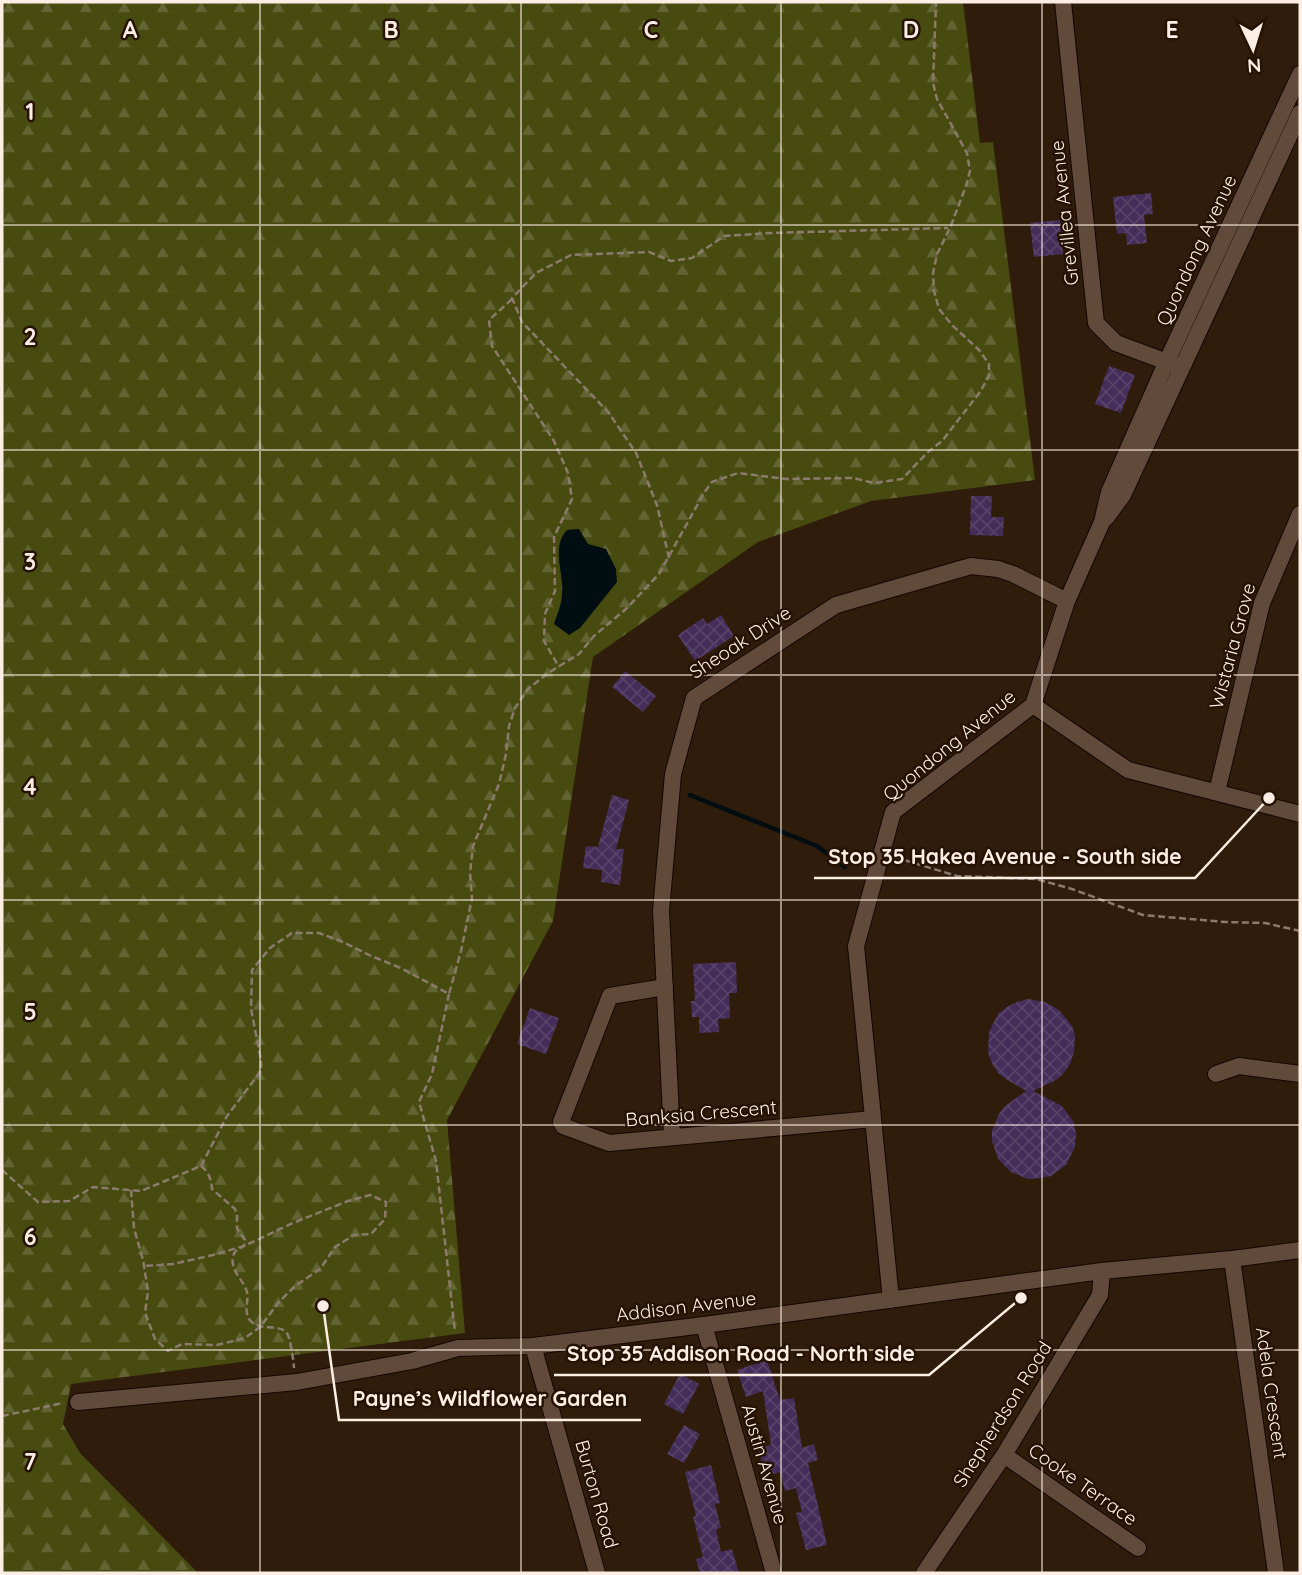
<svg xmlns="http://www.w3.org/2000/svg" width="1302" height="1575" font-family="Quicksand,sans-serif">
  <style>
    .forest { fill: url(#forest-firs) }
    .water { fill: #000e11 }
    .lines { fill: none; stroke-linecap: round; stroke-linejoin: round }
    .stream { stroke: #000e11; stroke-width: 4.5 }
    .building { fill: url(#building-cross-hatch) }
    .minor-casing { stroke: #160600; stroke-width: 18 }
    .path { stroke: #8c7b6d; stroke-width: 2.5; stroke-dasharray: 7 3.5; stroke-linecap: butt }
    .minor { stroke: #614a39; stroke-width: 16 }
    .grid { fill: none; stroke: #fceee4; stroke-width: 2; stroke-opacity: 0.55 }
    .labels { text-anchor: middle; stroke-width: 5; stroke-linejoin: round; paint-order: stroke }
    .street-label { font-size: 19px; fill: #fceee4; stroke: #251203 }
    .grid-label { font-size: 23px; text-anchor: middle; font-weight: bold; fill: #fceee4; stroke: #251203; stroke-width: 5; stroke-linejoin: round; paint-order: stroke }
    .leader { fill: none; stroke: #fceee4; stroke-width: 2.5 }
    .callout-dot { fill: #fceee4; stroke: #251203; stroke-width: 2.5 }
    .callout-label { font-size: 21px; text-anchor: middle; font-weight: bold; fill: #fceee4; stroke: #251203; stroke-width: 5; stroke-linejoin: round; paint-order: stroke }
  </style>
  <defs>
    <pattern id="forest-firs" width="22" height="20" patternUnits="userSpaceOnUse" patternTransform="scale(1.75)"><rect width="22" height="20" fill="#474b10"/><path d="M5 1l3.5 6h-7zM16 11l3.5 6h-7z" fill="#626533"/></pattern>
    <pattern id="building-cross-hatch" width="8" height="8" patternUnits="userSpaceOnUse" patternTransform="scale(1.75)"><rect width="8" height="8" fill="#442d59"/><path d="M0 0l8 8M0 8l8-8" fill="none" stroke="#574269"/></pattern>
  </defs>
  <rect width="100%" height="100%" fill="#2f1c0b"/>
  <!-- forest -->
  <path class="forest" d="M2 2H963L980 143 993 142 1035 480 871 501 758 542 593 657 553 921 447 1120 465 1333 71 1384 63 1424 80 1453 198 1573H2Z"/>
  <!-- water -->
  <path class="water" d="M579 529 588 544 606 549 616 569 617 582 580 628 569 635 554 624C557 615 561 606 562 596 565 574 550 548 567 530Z"/>
  <g class="lines">
    <!-- stream -->
    <path class="stream" d="M690 795 817 846 845 867"/>
  </g>
  <!-- building -->
  <path class="building" d="M1151 193 1153 214 1144 215 1147 243 1127 245 1126 233 1117 234 1113 197Z
    M1060 220 1063 254 1034 257 1030 223Z
    M1109 366 1135 375 1121 413 1095 404Z
    M971 496H992L991 517H1004L1003 536 970 535Z
    M721 615 734 636 695 661 678 635 703 618 707 624Z
    M625 671 656 696 643 712 612 687Z
    M612 795 629 800 616 849H624L620 885 601 882 602 870 583 868 586 846 598 847Z
    M736 962 737 993H729L730 1018 718 1019 719 1032 699 1033V1017H692L691 1001H695L693 964Z
    M1028 999 1045 1002 1059 1010 1072 1026 1075 1036 1074 1052 1070 1064 1064 1073 1056 1080 1033 1091 1062 1106 1073 1121 1076 1133 1075 1147 1066 1165 1051 1176 1041 1178 1028 1179 1011 1172 998 1159 992 1141V1131L999 1114 1004 1107 1026 1091 1006 1079 998 1073 993 1065 988 1053 989 1032 998 1014 1007 1007 1017 1002Z
    M530 1008 559 1018 546 1054 517 1044Z
    M767 1360 780 1400 794 1398 802 1448 814 1444 818 1460 808 1463 827 1545 806 1550 796 1513 802 1512 796 1488 785 1491 780 1472 766 1476 758 1449 771 1445 763 1391 746 1397 737 1370Z
    M680 1374 699 1384 683 1414 664 1404Z
    M684 1425 700 1434 684 1463 667 1454Z
    M711 1465 720 1503 715 1504 721 1528 716 1529 721 1552 732 1549 739 1573H700L696 1559 703 1557 693 1517 696 1516 685 1472Z"/>
  <g class="lines">
    <!-- minor casing -->
    <g class="minor-casing">
      <path id="minor" d="M1063 2 1096 323 1116 343 1175 365
        M1106 518 1123 495 1300 113
        M1033 705 1128 770 1300 814
        M1217 792 1262 603 1300 514
        M665 987 610 996 561 1122 563 1126 609 1143 873 1119
        M1216 1074 1239 1066 1300 1074
        M672 1137 661 911 673 774 694 698 836 605 971 566 998 569 1013 574 1067 601
        M1232 1259 1276 1573
        M891 1300 856 946 893 812 1033 705 1067 601 1102 522 1109 492 1167 361 1300 74
        M704 1325 774 1573
        M533 1346 597 1573
        M78 1402 297 1382 412 1361 458 1348 533 1346 704 1325 1102 1271 1232 1259 1300 1250
        M1004 1455 1138 1548
        M924 1573 1004 1455 1100 1295 1102 1271"/>
    </g>
    <!-- path -->
    <path class="path" d="M512 299 489 320 492 346 554 441 568 473 572 499 554 537 555 591 545 614 544 641 559 667
      M669 558 657 505 636 453 609 413 522 322 512 298 536 273 571 255 649 252 671 261 692 258 724 236 771 233 948 228
      M894 857 957 876 1036 879 1072 889 1143 915 1225 922 1265 923 1300 931
      M449 994 432 1074 419 1102 436 1161 455 1332
      M201 1166C209 1172 211 1179 212 1189L235 1209 237 1214V1229L245 1240 244 1246C239 1249 234 1250 233 1257 230 1271 244 1280 247 1292 249 1303 242 1315 253 1323 263 1331 282 1323 288 1335 290 1339 294 1363 294 1368
      M2 1170 38 1202 69 1201 93 1187 141 1191 201 1166 227 1116 261 1071V1060L251 1009 252 970 270 948 292 933H319L343 942 369 955 403 969 449 994 461 951 472 898 470 873 473 846 499 784 506 754 509 726 515 708 528 689 548 673 579 654 594 636 626 609 659 574 704 493 712 482 738 473 786 479 853 478 874 483 902 479 928 452 942 441 980 392 989 376V364L979 350 952 325 939 309 934 291 933 273 937 254 950 228 966 186 970 171 967 153 937 99 933 83 936 2
      M131 1190 134 1228 143 1260 148 1291 145 1313 155 1339 168 1351 182 1344 217 1345 245 1338 260 1327 279 1302 294 1287 321 1268 335 1247 354 1235 371 1234 385 1219 386 1202 370 1195 348 1201 293 1223 244 1246 213 1255 173 1264 144 1266
      M2 1416 63 1403"/>
    <!-- minor -->
    <use href="#minor" class="minor"/>
  </g>
  <!-- grid -->
  <path class="grid" d="M260 2V1573M521 2V1573M781 2V1573M1042 2V1573M2 225H1300M2 450H1300M2 675H1300M2 900H1300M2 1125H1300M2 1350H1300"/>
  <g class="labels">
    <!-- street labels -->
    <g class="street-label">
      <text transform="translate(1064 213) rotate(-96)" y="7">Grevillea Avenue</text>
      <text transform="translate(1196 250) rotate(-65)" y="7">Quondong Avenue</text>
      <text transform="translate(740 642) rotate(-33)" y="7">Sheoak Drive</text>
      <text transform="translate(1232 646) rotate(-75)" y="7">Wistaria Grove</text>
      <text transform="translate(949 745) rotate(-39)" y="7">Quondong Avenue</text>
      <text transform="translate(701 1113) rotate(-5)" y="7">Banksia Crescent</text>
      <text transform="translate(686 1306) rotate(-7)" y="7">Addison Avenue</text>
      <text transform="translate(1272 1393) rotate(82)" y="7">Adela Crescent</text>
      <text transform="translate(1002 1414) rotate(-58)" y="7">Shepherdson Road</text>
      <text transform="translate(765 1464) rotate(74)" y="7">Austin Avenue</text>
      <text transform="translate(1083 1484) rotate(35)" y="7">Cooke Terrace</text>
      <text transform="translate(597 1494) rotate(74)" y="7">Burton Road</text>
    </g>
  </g>
  <g class="grid-label">
    <text x="130" y="38">A</text>
    <text x="391" y="38">B</text>
    <text x="651" y="38">C</text>
    <text x="911" y="38">D</text>
    <text x="1172" y="38">E</text>
    <text x="30" y="120">1</text>
    <text x="30" y="345">2</text>
    <text x="30" y="570">3</text>
    <text x="30" y="795">4</text>
    <text x="30" y="1020">5</text>
    <text x="30" y="1245">6</text>
    <text x="30" y="1470">7</text>
  </g>
  <!-- callouts -->
  <path class="leader" d="M1269 798L1195 878H814M1021 1298L929 1375H554M323 1306L339 1420H641"/>
  <g class="callout-dot">
    <circle cx="1269" cy="798" r="7"/>
    <circle cx="1021" cy="1298" r="7"/>
    <circle cx="323" cy="1306" r="7"/>
  </g>
  <g class="callout-label">
    <text x="1005" y="864">Stop 35 Hakea Avenue - South side</text>
    <text x="741" y="1361">Stop 35 Addison Road - North side</text>
    <text x="490" y="1406">Payne’s Wildflower Garden</text>
  </g>
  <!-- border -->
  <rect width="1302" height="1575" fill="none" stroke="#fceee4" stroke-width="7"/>
  <!-- north arrow -->
  <g transform="translate(1253 49) rotate(176)" stroke="#251203" stroke-width="5" paint-order="stroke">
  <path d="M0-5L12 26L0 18L-12 26Z" fill="#fceee4"/>
  <text y="-10" font-size="19" font-weight="bold" text-anchor="middle" fill="#fceee4">N</text>
  </g>
</svg>
